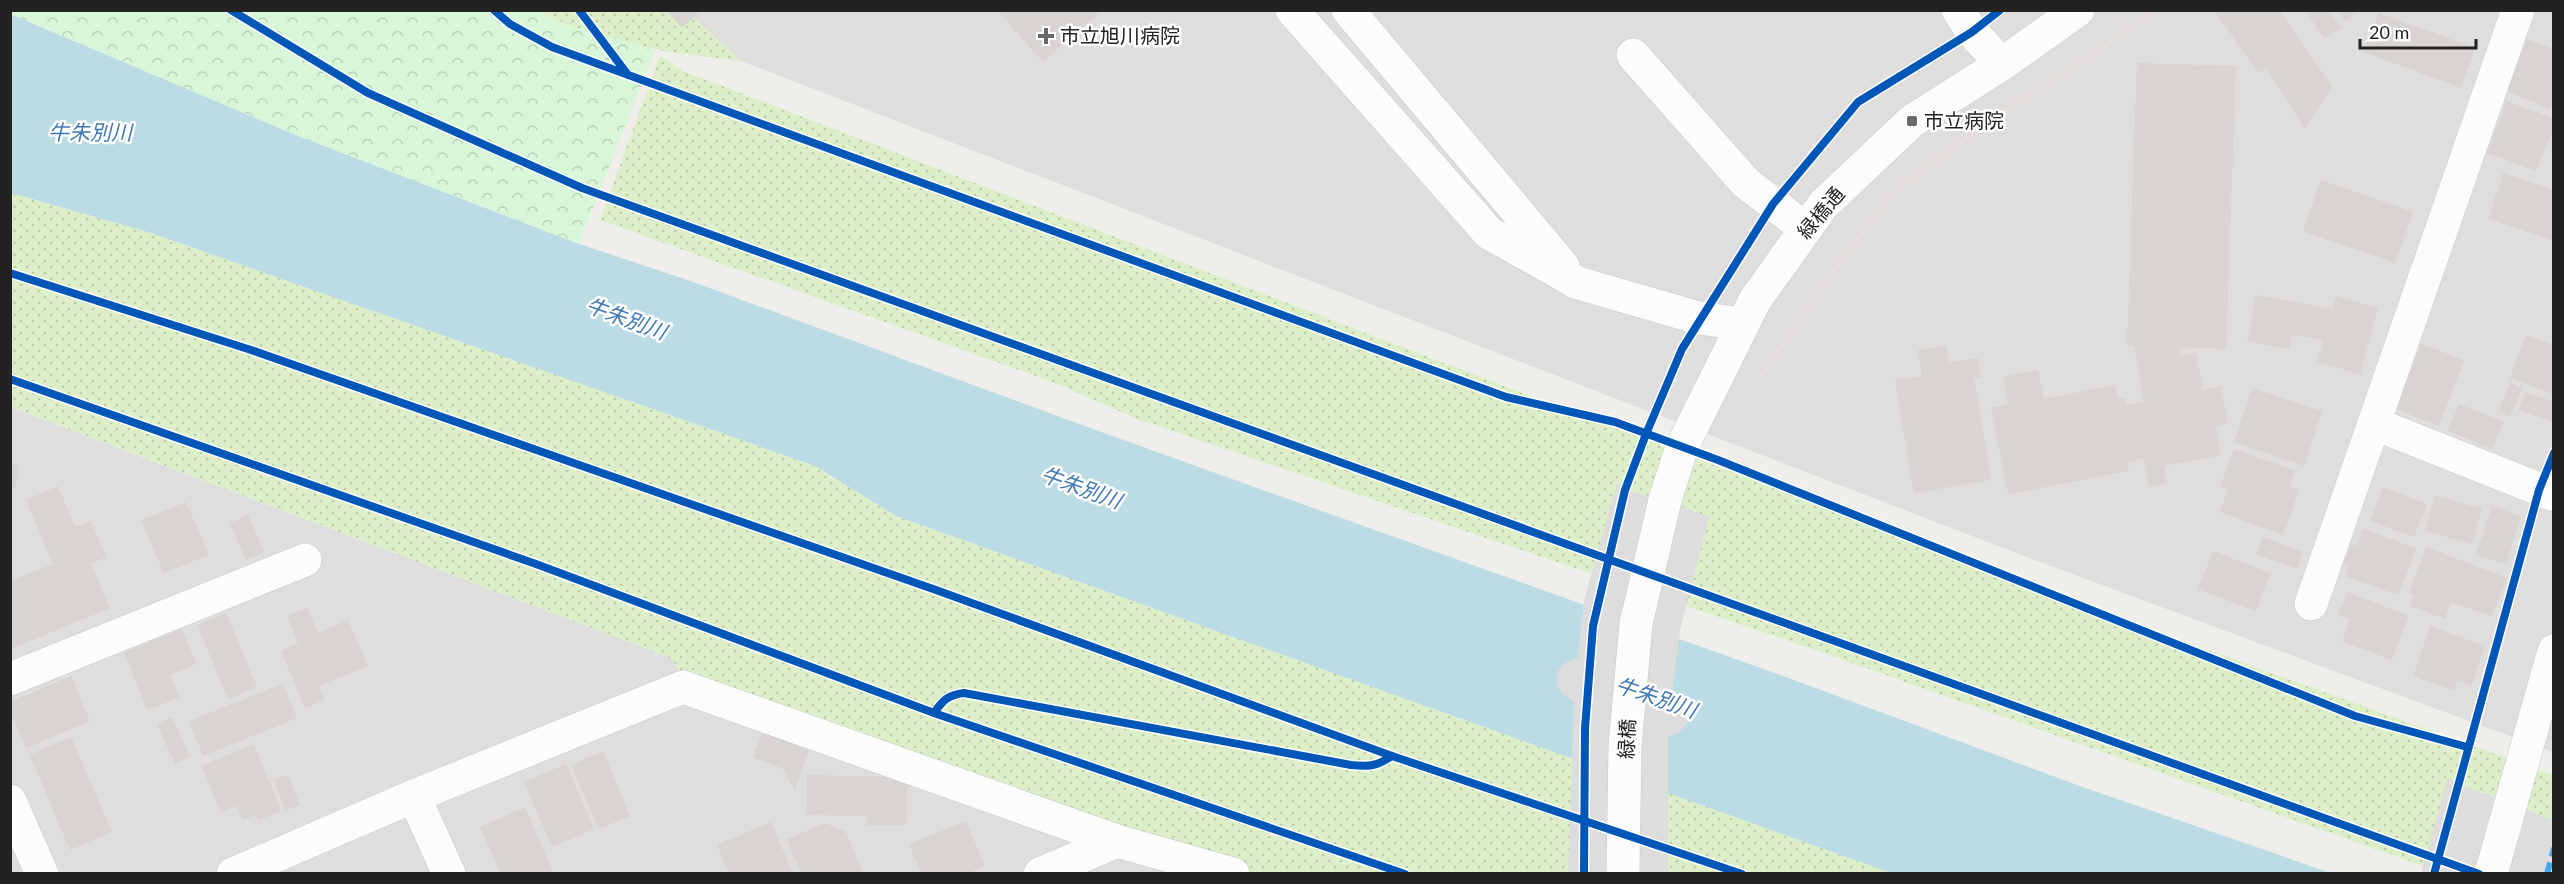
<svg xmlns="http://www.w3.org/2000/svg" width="2564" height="884" font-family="Lato,'Noto Sans JP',sans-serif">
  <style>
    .residential { fill: #dfdedc }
    .religious { fill: #dededc }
    .grass { fill: url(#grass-dots) }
    .park { fill: url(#park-crowns) }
    .water { fill: #bcdce5 }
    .pier { fill: #dedddd }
    .building { fill: #d7d4d2 }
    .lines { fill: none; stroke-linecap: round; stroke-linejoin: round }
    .minor-casing { stroke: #c9c8c7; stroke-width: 34 }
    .path { stroke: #eddddb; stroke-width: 4; stroke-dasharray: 3 3; stroke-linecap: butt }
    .minor { stroke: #fdfcfc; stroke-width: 33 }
    .quiet { stroke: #3fa9f5; stroke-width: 6; stroke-dasharray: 12 6; stroke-linecap: butt }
    .cycleway-casing { stroke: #fff; stroke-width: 11 }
    .cycleway { stroke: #0057b8; stroke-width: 8 }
    .poi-dot { fill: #6a6968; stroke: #fff; stroke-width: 2 }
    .labels { text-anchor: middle; stroke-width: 5; stroke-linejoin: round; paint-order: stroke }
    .poi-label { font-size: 20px; fill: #222; stroke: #fff; text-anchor: start }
    .street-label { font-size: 20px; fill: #222; stroke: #fff }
    .water-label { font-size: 21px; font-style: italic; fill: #4178b3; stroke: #fff }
  </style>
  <defs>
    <pattern id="grass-dots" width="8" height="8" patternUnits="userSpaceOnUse" patternTransform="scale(1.5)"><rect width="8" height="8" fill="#dcefc8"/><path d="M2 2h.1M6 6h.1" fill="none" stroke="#bccdac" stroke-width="1.8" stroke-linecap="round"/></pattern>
    <pattern id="park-crowns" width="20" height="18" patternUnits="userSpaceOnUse" patternTransform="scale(1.5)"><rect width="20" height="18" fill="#d8f7d9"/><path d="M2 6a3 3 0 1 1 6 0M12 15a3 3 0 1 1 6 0" fill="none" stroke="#b9d3ba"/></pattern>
  </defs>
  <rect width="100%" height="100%" fill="#f0eeeb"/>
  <!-- residential -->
  <path class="residential" d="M686 11H2553V752L2029 558 741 61Z
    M10 407 671 658 705 710 1179 873H11Z"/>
  <!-- religious -->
  <path class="religious" d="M1878 10 1895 29 1641 275 1572 251 1352 11Z"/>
  <!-- grass -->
  <path class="grass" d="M540 11H686L741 61C674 53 599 45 540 11Z
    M660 55 683 71 1517 391 2150 629 2553 775V873H2443L1824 653 1140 420 1055 383 600 220Z
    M10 193 148 232 815 466 896 516 1891 873H1180L705 710 671 658 11 407Z"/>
  <!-- park -->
  <path class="park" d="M10 11H540L561 23 655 50 579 244 293 134 11 14Z"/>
  <!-- water -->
  <path class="water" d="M10 14 293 134 579 244 693 282 1104 433 1794 680 2080 786 2331 873H1891L896 516 815 466 148 232 11 193Z"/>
  <!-- pier -->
  <path class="pier" d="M1617 483 1625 490 1665 500 1709 517 1680 631 1672 695 1682 701 1688 712 1687 724 1679 733 1668 737V873H1568L1574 701 1563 695 1557 684 1558 671 1566 662 1578 658 1584 600Z
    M2447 779 2553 820V873L2421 874Z"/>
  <!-- building -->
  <path class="building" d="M666 10H702L682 28Z
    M997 10H1102L1043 62Z
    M2214 10H2279L2332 86 2305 129 2266 68 2258 73Z
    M2305 10H2328L2341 28 2325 39Z
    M2337 10H2359L2345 21Z
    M2379 13 2475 48 2461 88 2364 52Z
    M2527 39 2554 49V101L2550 109 2506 91Z
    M2137 63 2236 66 2226 349 2179 347 2181 356 2196 353 2203 390 2221 386 2228 424 2216 427 2221 455 2164 466 2167 483 2149 486 2143 458 2127 462 2129 471 2008 494 1991 408 2008 405 2003 377 2038 370 2044 399 2115 385 2118 399 2125 398 2126 405 2144 402 2134 346 2127 345Z
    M2507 101 2554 119V127L2536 171 2487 153Z
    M2503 173 2554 190V241L2488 218Z
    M2321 180 2413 212 2395 263 2303 231Z
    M2256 295 2332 309 2336 296 2378 308 2360 374 2317 362 2323 340 2292 335 2289 349 2247 341Z
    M2526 335 2554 345V394L2510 378Z
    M2421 344 2464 360 2439 426 2396 409Z
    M1946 346 1949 362 1978 358 1981 377 1974 378 1991 480 1914 493 1895 380 1922 376 1918 350Z
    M2510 383 2522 388 2510 417 2498 411Z
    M2252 388 2322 411 2304 466 2234 442Z
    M2525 392 2554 402 2553 422 2519 410Z
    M2459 404 2504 422 2492 449 2448 431Z
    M2234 449 2295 471 2289 487 2299 490 2283 535 2220 512 2228 489 2220 486Z
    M10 463 17 464 16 487H10Z
    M58 486 75 527 91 521 106 557 91 564 110 608 10 649V581L53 564 26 500Z
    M2383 487 2427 504 2414 537 2370 521Z
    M2435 495 2482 509 2472 544 2425 531Z
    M186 502 209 555 164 573 141 520Z
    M2492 506 2521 516 2506 564 2476 555Z
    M248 515 264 552 246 560 230 523Z
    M2363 529 2416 548 2399 595 2346 577 2349 566 2344 564 2351 544 2357 546Z
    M2263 537 2303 552 2297 569 2256 554Z
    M2426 547 2507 578 2492 616 2451 602 2445 619 2410 606 2414 595 2409 593Z
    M2213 551 2270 573 2256 611 2198 589Z
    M2347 592 2409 616 2392 660 2342 641 2350 620 2338 615Z
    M307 608 318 633 348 620 368 666 319 686 324 700 305 708 281 651 298 643 287 616Z
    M226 613 257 687 228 699 197 625Z
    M2430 626 2485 646 2471 686 2457 680 2454 690 2413 676Z
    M182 629 196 664 170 675 180 697 147 710 124 652Z
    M71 676 90 721 26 748 10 711V702Z
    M283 684 297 718 203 756 189 721Z
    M172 717 190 757 175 764 157 724Z
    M762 733 809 749 795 790 782 768 753 758Z
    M71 737 112 832 70 850 30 755Z
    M254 744 281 811 259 820 256 815 243 820 237 806 221 813 202 766Z
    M603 751 630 816 599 829 571 765Z
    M566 764 594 829 552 847 524 782Z
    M288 775 300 805 285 811 274 780Z
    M807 775 908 777 906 825H866V816L807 815Z
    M525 807 554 874H501L480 827Z
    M966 821 985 866 967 874H921L909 844Z
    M771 822 793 874H729L717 845Z
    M825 823 846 832 863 873 801 874 787 839Z"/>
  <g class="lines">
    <!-- minor casing -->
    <g class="minor-casing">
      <path id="minor" d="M1292 10 1489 233 1578 283 1699 318 1743 324
        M1348 10 1563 266
        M1958 10 1972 32 2002 64
        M1633 55 1746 183 1806 229
        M2375 424 2554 495
        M2311 604 2518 10
        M10 679 305 560
        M414 796 449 874
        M10 801 42 874
        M233 874 414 796 683 687 1117 841 1233 874
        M1040 874 1117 841
        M1623 874 1625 746 1636 624 1665 500 1682 447 1755 300 1823 205 1912 121 2002 64 2078 10
        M2491 874 2554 651"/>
    </g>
    <!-- path -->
    <path class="path" d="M2115 16 2126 33
      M1901 185 2002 113 2158 10
      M1761 376 1836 268 1891 195"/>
    <!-- minor -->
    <use href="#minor" class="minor"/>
    <!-- quiet -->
    <path class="quiet" d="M2547 874 2554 848"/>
    <!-- cycleway casing -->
    <g class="cycleway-casing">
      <path id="cycleway" d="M231 10 368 93 582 188 2479 874
        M494 10 510 24 552 47 1506 397 1615 422 1718 460 2355 716 2467 747
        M579 10 628 75
        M10 273 248 349 936 590 1392 756 1742 874
        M10 379 536 564 934 713 1405 874
        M934 713C943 700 948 695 964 693L1351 765C1369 767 1377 766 1392 756
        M1584 874 1585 728 1593 626 1625 490 1646 434 1682 349 1773 204 1858 102 1972 32 2000 10
        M2434 874 2539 490 2554 453"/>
    </g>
    <!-- cycleway -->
    <use href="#cycleway" class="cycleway"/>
  </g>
  <!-- markers -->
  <g class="poi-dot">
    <path d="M1043 27h6v6h6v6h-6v6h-6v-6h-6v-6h6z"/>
    <rect x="1906" y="115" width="12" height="12" rx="3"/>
  </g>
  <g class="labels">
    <!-- poi labels -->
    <g class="poi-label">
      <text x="1060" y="43">市立旭川病院</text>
      <text x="1924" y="128">市立病院</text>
    </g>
    <!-- street labels -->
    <g class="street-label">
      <text transform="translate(1821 213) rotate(-50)" y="7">緑橋通</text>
      <text transform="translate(1627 739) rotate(-87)" y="7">緑橋</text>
    </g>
    <!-- water labels -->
    <g class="water-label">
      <text x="90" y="140">牛朱別川</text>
      <text transform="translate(626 319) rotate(20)" y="7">牛朱別川</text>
      <text transform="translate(1081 488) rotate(20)" y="7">牛朱別川</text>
      <text transform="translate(1656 698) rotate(19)" y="7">牛朱別川</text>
    </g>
  </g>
  <!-- border -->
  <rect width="2564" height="884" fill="none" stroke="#222222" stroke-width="24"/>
  <!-- scale -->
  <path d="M2360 39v9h116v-9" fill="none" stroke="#222222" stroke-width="3"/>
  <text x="2369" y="39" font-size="18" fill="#222222" stroke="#ffffff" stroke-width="4.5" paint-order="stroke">20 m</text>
</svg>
